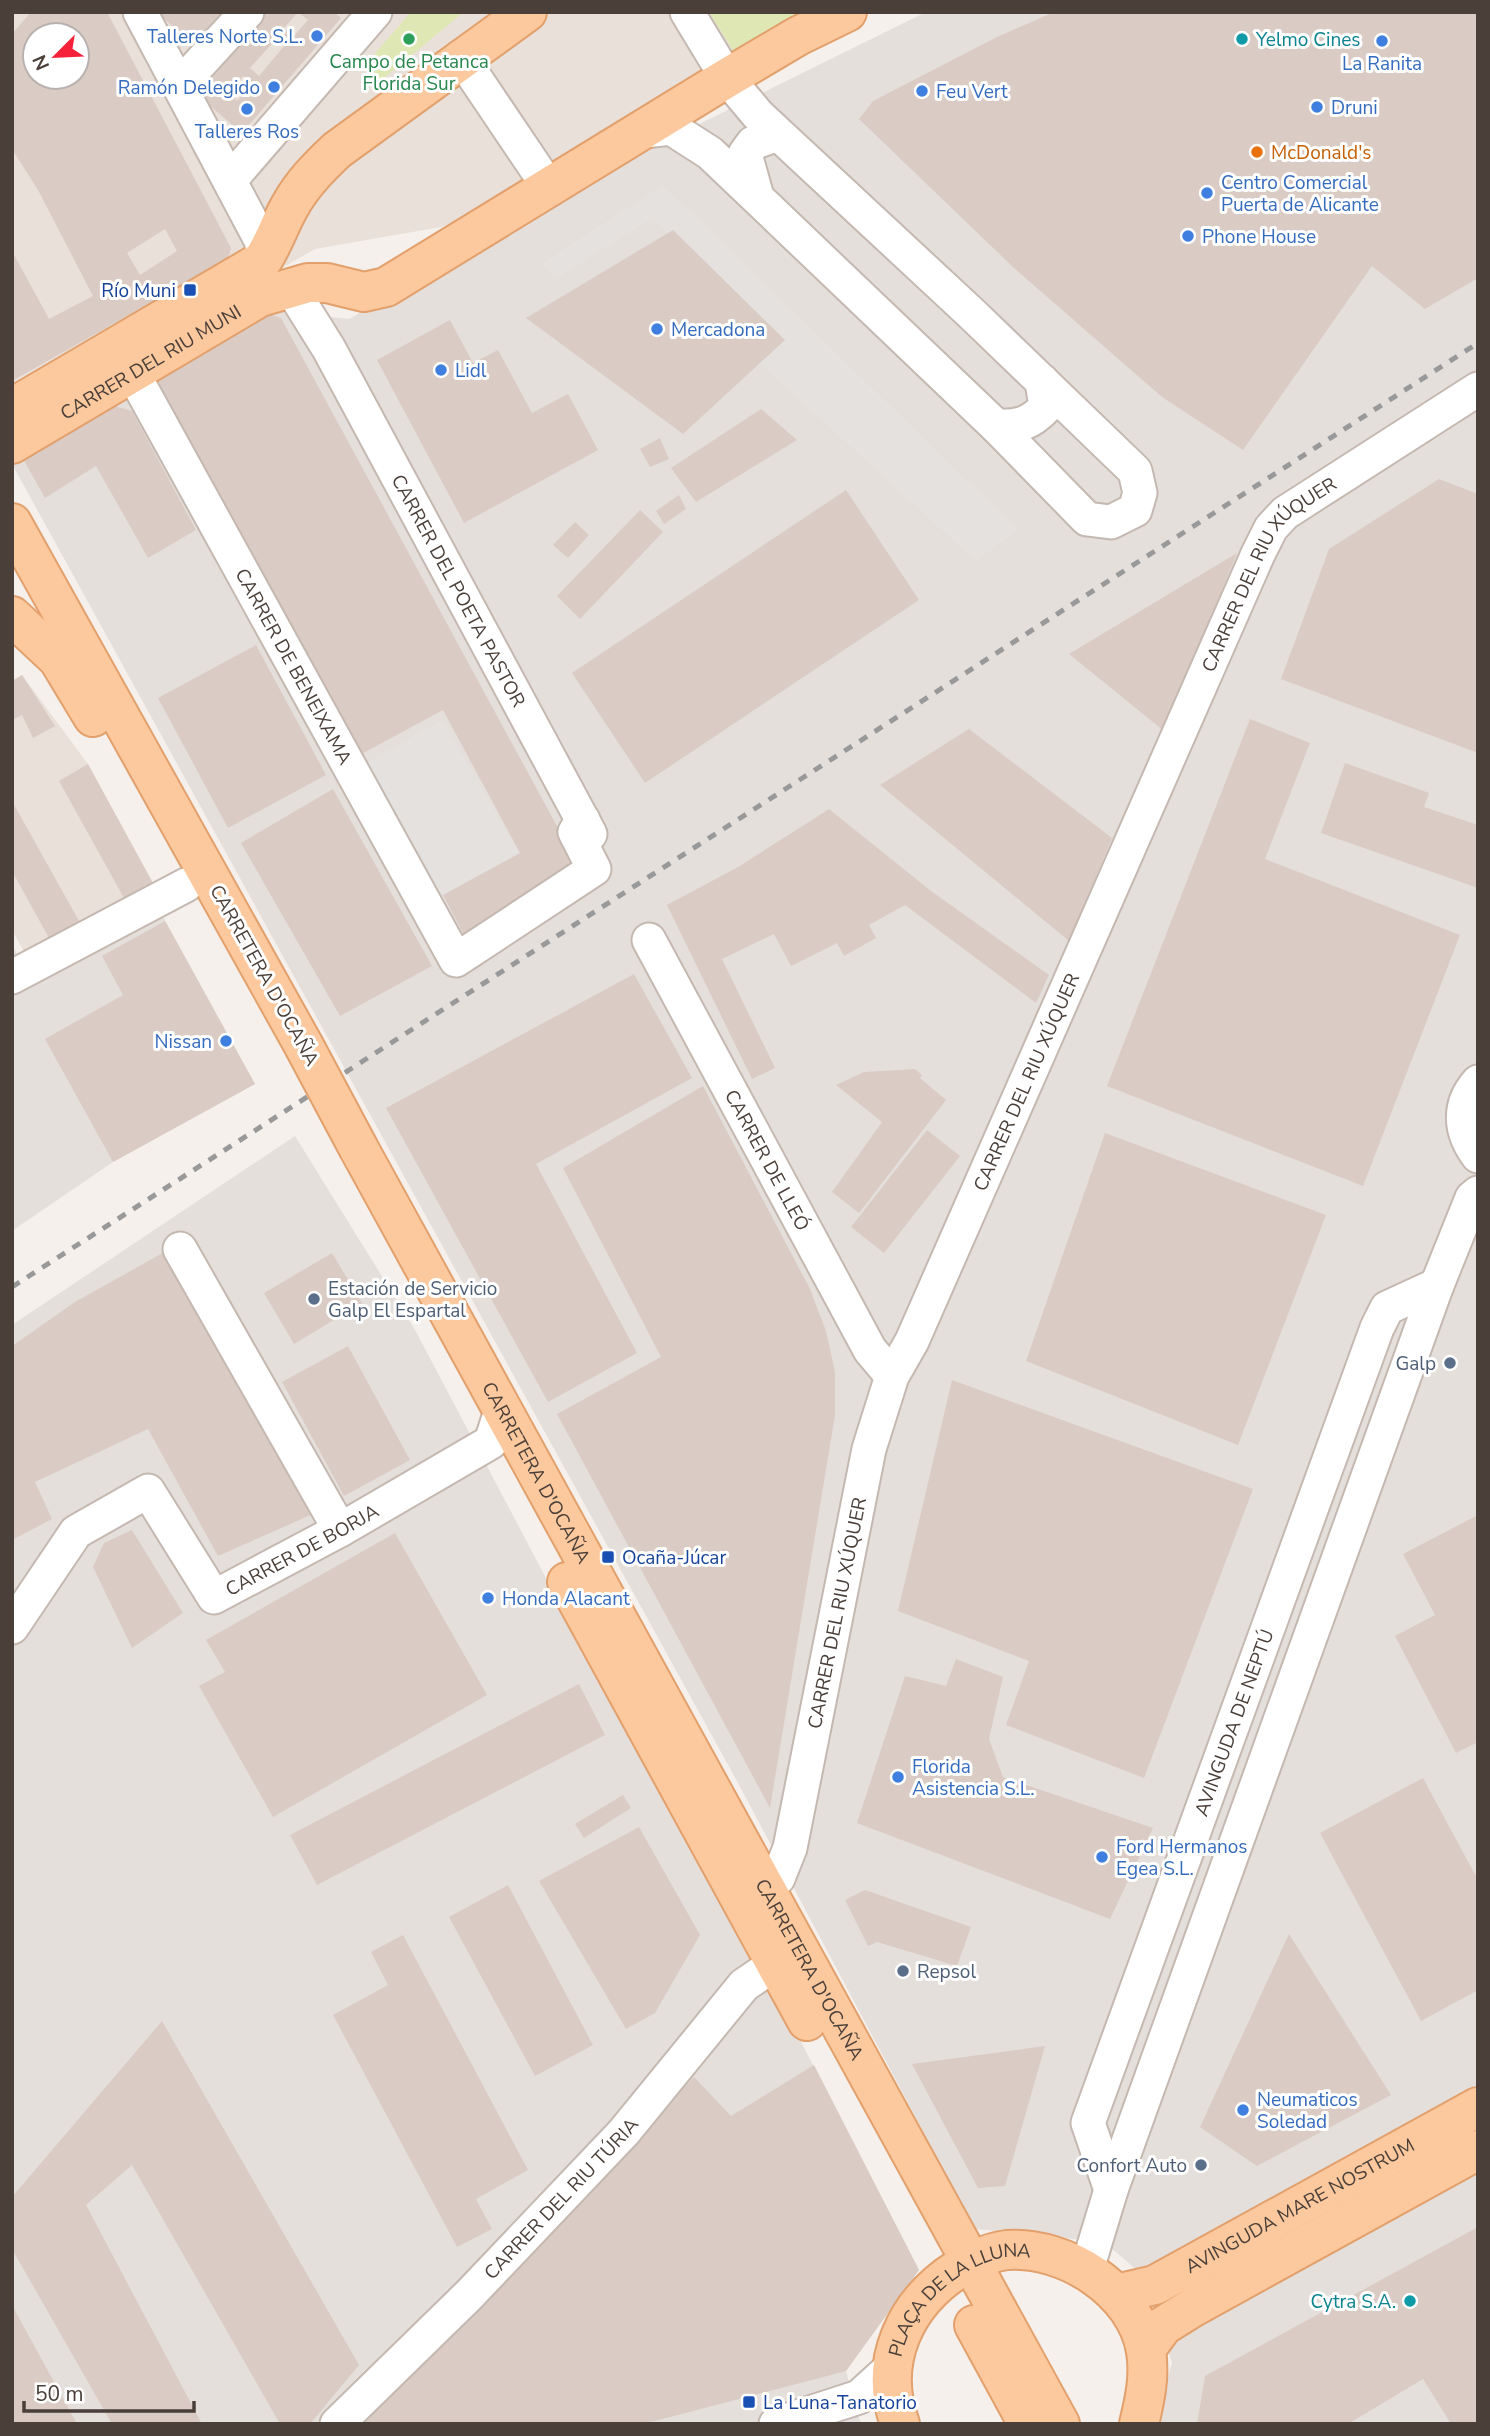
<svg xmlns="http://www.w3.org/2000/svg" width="1490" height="2436" font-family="'Nunito Sans',sans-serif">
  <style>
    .residential { fill: #e9e0d9; fill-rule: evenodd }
    .industrial { fill: #e5dfdc }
    .green { fill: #dfe8b5 }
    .parking { fill: #e4e1df }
    .building { fill: #dacbc4; fill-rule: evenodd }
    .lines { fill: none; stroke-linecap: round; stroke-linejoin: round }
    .minor-casing { stroke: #c4b8b1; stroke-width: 37 }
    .major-casing { stroke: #e2a06c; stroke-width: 42 }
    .minor { stroke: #fff; stroke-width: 33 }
    .major { stroke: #fcc89d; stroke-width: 38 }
    .rail { stroke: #999; stroke-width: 5; stroke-dasharray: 9 9; stroke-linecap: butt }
    .major-bridge-casing { stroke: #e2a06c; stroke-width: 42; stroke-linecap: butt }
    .major-bridge { stroke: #fcc89d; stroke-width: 38 }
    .shop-dot { fill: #3f7fe0; stroke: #fff; stroke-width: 2.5 }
    .leisure-dot { fill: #2e9e5b; stroke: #fff; stroke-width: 2.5 }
    .culture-dot { fill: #0f9aa8; stroke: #fff; stroke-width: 2.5 }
    .food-dot { fill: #e8710a; stroke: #fff; stroke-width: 2.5 }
    .transit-dot { fill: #1a4fb4; stroke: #fff; stroke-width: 2.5 }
    .service-dot { fill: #5c6f8a; stroke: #fff; stroke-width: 2.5 }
    .labels { text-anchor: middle; stroke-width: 6; stroke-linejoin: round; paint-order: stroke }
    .shop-label { font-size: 19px; fill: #366cbe; stroke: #fff; text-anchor: start }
    .culture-label { font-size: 19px; fill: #0d838f; stroke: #fff; text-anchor: start }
    .leisure-label { font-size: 19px; fill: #27864d; stroke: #fff }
    .food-label { font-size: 19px; fill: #c56008; stroke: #fff; text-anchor: start }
    .transit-label { font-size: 19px; fill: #164399; stroke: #fff; text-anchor: start }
    .street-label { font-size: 19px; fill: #4a3f39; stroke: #fff }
    .service-label { font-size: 19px; fill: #4e5e75; stroke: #fff; text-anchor: start }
  </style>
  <rect width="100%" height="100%" fill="#f5f0eb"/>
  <!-- residential -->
  <path class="residential" d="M12 12H871L802 37 539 196 441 227 315 249 12 424ZM35 35H77V77H35Z
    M22 675 88 764 156 891 27 957 12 930V681Z"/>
  <!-- industrial -->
  <path class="industrial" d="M926 12H1478V2424H1153L1172 2363 1145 2277 1104 2242 975 2229 738 1783 12 464V460L266 310 349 319 651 148Z
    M155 902 255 1084 113 1162 12 1231V945L26 970Z
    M295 1136 414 1328 584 1650 780 2001 919 2270 846 2371 861 2424H12V1325Z"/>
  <!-- green -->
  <path class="green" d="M411 12H464L374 86 364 66Z
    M709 12H828L739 60Z"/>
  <!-- parking -->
  <path class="parking" d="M663 185 1018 530 976 561 742 347 762 326 652 218 557 278 541 264Z
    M442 720 519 853 437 901 364 765Z"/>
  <!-- building -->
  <path class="building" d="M31 12H107L231 248 228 259 12 381V251L49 319 93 296 38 190 12 149V34ZM35 35H77V77H35ZM165 229 177 251 140 275 127 253Z
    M156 12 192 13 225 12 196 46Z
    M266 12H334L341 18 242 133 196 94ZM298 12 308 20 294 36 284 28ZM277 38 285 45 259 76 250 68ZM243 76 252 84 237 101 229 93Z
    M1054 12H1478V278L1425 309 1372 266 1243 450 1162 397 1014 268 859 119 873 101 995 38Z
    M673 230 785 340 683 434 526 318Z
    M264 313 281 318 577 863 464 935 443 895 520 853 443 710 354 758 154 390 158 374Z
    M450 320 473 363 498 350 532 413 568 394 598 450 464 523 377 360Z
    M111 405 132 411 196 530 148 558 96 466 45 498 22 457Z
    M761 409 797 440 696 502 671 468Z
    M660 438 669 459 650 467 640 449Z
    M1439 479 1478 494V753L1281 679 1329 549Z
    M846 490 919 600 645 783 572 673Z
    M679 495 686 509 664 524 656 511Z
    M640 510 663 532 580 619 557 596Z
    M575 522 589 535 568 558 553 545Z
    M1237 553 1164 731 1069 654Z
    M256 645 326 775 228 828 158 698Z
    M22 675 55 726 33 738 22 715 12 720V681Z
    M1250 719 1310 743 1265 859 1460 935 1363 1186 1107 1086Z
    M969 729 1112 838 1069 941 880 785Z
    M1345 763 1429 793 1424 807 1478 825V888L1321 833Z
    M88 764 153 883 124 898 59 781Z
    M333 789 432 966 340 1016 241 843Z
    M12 801 79 921 49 938 12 871Z
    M829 809 931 891 1049 975 1036 1003 905 905 869 925 876 938 844 956 837 943 791 966 774 934 722 959 775 1068 752 1079 667 905 738 867Z
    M165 921 255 1084 113 1162 45 1039 123 995 102 956Z
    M634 974 692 1078 536 1164 637 1353 548 1402 386 1108Z
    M915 1069 922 1075 920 1078 946 1100 859 1213 832 1192 882 1122 836 1085 864 1072Z
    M703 1086 810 1289 826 1331 835 1372V1415L770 1808 557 1414 661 1357 563 1168Z
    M927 1130 960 1156 884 1253 851 1227Z
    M1105 1133 1326 1215 1238 1445 1026 1361Z
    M168 1250 313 1514 218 1556 148 1429 35 1482 52 1519 12 1540V1346L75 1302Z
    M332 1253 362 1303 294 1344 264 1293Z
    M348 1346 410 1460 344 1496 282 1382Z
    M952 1380 1253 1489 1144 1778 1006 1725 1029 1661 898 1611Z
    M1478 1515V1742L1456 1753 1395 1636 1435 1615 1403 1554Z
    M132 1530 183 1613 132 1648 93 1567 104 1543Z
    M395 1533 487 1695 273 1817 199 1686 225 1672 206 1640Z
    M956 1659 1003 1677 989 1739 1003 1777 1153 1828 1110 1919 857 1823 905 1676 946 1686Z
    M579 1684 605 1735 317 1885 290 1835Z
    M1423 1778 1478 1880V1990L1421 2021 1320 1833Z
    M623 1795 631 1808 584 1838 575 1824Z
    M639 1827 700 1935 655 2013 626 2029 539 1881Z
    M508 1885 593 2045 535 2076 449 1917Z
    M865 1890 971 1927 957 1966 877 1942 868 1946 845 1900Z
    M1289 1934 1391 2095 1257 2166 1200 2127Z
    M403 1935 528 2170 476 2199 492 2229 457 2247 333 2015 388 1985 371 1952Z
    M162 2021 359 2365 310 2424H280L132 2165 86 2205 202 2424H112L12 2249V2197Z
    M1045 2046 1005 2186 978 2188 912 2064Z
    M814 2065 919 2270 846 2371 643 2424H364L694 2077 731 2116Z
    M1478 2227V2424H1451L1423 2379 1348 2424H1197L1205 2376Z
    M12 2305 77 2424H12Z"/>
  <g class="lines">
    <!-- minor casing -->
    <g class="minor-casing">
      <g id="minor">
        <path d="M140 12 262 242V261"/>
        <path d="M461 57 550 189"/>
        <path d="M179 86 247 12"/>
        <path d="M644 131 671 128 710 153 996 426 1087 519 1111 522 1135 510 1140 493 1135 471 972 314 758 115 727 78 687 12"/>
        <path d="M231 179 375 12"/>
        <path d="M757 197 745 154 753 143 777 134"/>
        <path id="s1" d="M291 288 329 349 590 834"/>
        <path id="s2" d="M132 372 456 960 594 869 575 832 583 820"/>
        <path d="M996 426C1018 427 1030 424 1046 407L1042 381"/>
        <path id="s3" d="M649 940 870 1350 892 1376"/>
        <path d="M12 977 186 885"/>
        <path d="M1478 1082C1457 1106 1460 1132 1478 1156"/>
        <path d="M180 1249 340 1530"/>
        <path id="s4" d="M12 1627 76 1532 148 1491 214 1597 340 1530 491 1442 502 1408"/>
        <path id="s5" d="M763 1886 778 1878 790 1848 869 1449 892 1376 912 1341 1258 554 1271 528 1285 513 1478 389"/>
        <path id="s6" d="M1111 2190 1088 2123 1377 1328 1387 1308 1437 1285"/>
        <path d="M1087 2269 1111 2190 1437 1285 1472 1198 1478 1193"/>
        <path id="s7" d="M337 2424 469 2295 624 2132 744 1985 775 1964"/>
        <path d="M776 2424 859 2397 892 2367"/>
      </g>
    </g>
    <!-- major casing -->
    <g class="major-casing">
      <g id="major">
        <path d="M12 408 262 261C274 243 279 225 290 206 302 184 319 167 337 150L527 12"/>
        <path id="s8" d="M12 444 260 297 308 283H327L364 292 386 287 727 78 798 36 847 12"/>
        <path d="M12 523 304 1046"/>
        <path d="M12 616 58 659 93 717"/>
        <path id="s9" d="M359 1149 1060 2424"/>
        <path d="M567 1582 807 2021"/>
        <path id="s10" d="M1116 2294 1155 2285 1478 2107"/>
        <path d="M974 2325 1028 2424"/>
        <path d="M1146 2349 1163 2326 1195 2306 1478 2150"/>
        <path id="s11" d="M900 2424C877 2362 905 2303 958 2269 973 2260 989 2252 1007 2250 1065 2246 1136 2290 1146 2351 1150 2376 1145 2399 1139 2424"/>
      </g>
    </g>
    <!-- minor -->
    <use href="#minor" class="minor"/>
    <!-- major -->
    <use href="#major" class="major"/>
    <!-- rail -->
    <path class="rail" d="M12 1287 1478 343"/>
    <!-- major-bridge casing -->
    <g class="major-bridge-casing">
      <path id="major-bridge" d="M304 1046 359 1149"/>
    </g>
    <!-- major-bridge -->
    <use href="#major-bridge" class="major-bridge"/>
  </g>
  <!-- markers -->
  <g class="shop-dot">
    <circle cx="317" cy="36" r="7"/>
    <circle cx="1382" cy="41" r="7"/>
    <circle cx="274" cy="87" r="7"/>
    <circle cx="922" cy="91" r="7"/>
    <circle cx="1317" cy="107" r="7"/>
    <circle cx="247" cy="109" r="7"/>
    <circle cx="1207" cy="193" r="7"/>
    <circle cx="1188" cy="236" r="7"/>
    <circle cx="657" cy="329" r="7"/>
    <circle cx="441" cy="370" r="7"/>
    <circle cx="226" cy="1041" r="7"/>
    <circle cx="488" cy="1598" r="7"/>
    <circle cx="898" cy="1777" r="7"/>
    <circle cx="1102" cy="1857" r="7"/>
    <circle cx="1243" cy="2110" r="7"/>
  </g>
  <circle class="leisure-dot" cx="409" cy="39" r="7"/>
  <g class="culture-dot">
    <circle cx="1242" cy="39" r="7"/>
    <circle cx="1410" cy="2301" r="7"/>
  </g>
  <circle class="food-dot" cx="1257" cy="152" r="7"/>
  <g class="transit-dot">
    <rect x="183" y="283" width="14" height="14" rx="3.5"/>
    <rect x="601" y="1550" width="14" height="14" rx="3.5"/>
    <rect x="742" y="2395" width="14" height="14" rx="3.5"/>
  </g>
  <g class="service-dot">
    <circle cx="314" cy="1299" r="7"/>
    <circle cx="1450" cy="1363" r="7"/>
    <circle cx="903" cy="1971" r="7"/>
    <circle cx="1201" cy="2165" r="7"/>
  </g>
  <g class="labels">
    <!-- shop labels -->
    <g class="shop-label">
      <text x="303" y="43" text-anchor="end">Talleres Norte S.L.</text>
      <text x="1382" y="70" text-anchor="middle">La Ranita</text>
      <text x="260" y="94" text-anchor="end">Ramón Delegido</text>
      <text x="936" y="98">Feu Vert</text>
      <text x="1331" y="114">Druni</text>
      <text x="247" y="138" text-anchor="middle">Talleres Ros</text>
      <text x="1221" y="189">Centro Comercial<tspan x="1221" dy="22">Puerta de Alicante</tspan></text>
      <text x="1202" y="243">Phone House</text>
      <text x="671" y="336">Mercadona</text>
      <text x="455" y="377">Lidl</text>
      <text x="212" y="1048" text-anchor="end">Nissan</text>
      <text x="502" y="1605">Honda Alacant</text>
      <text x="912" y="1773">Florida<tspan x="912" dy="22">Asistencia S.L.</tspan></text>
      <text x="1116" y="1853">Ford Hermanos<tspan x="1116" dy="22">Egea S.L.</tspan></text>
      <text x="1257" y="2106">Neumaticos<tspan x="1257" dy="22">Soledad</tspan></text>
    </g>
    <!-- culture labels -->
    <g class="culture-label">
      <text x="1256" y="46">Yelmo Cines</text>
      <text x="1396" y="2308" text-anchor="end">Cytra S.A.</text>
    </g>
    <!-- leisure labels -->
    <g class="leisure-label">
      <text x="409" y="68">Campo de Petanca<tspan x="409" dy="22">Florida Sur</tspan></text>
    </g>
    <!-- food labels -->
    <g class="food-label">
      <text x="1271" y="159">McDonald's</text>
    </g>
    <!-- transit labels -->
    <g class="transit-label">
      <text x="176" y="297" text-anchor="end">Río Muni</text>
      <text x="622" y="1564">Ocaña-Júcar</text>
      <text x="763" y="2409">La Luna-Tanatorio</text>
    </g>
    <!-- street labels -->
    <g class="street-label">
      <text dy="7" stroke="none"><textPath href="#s8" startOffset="161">CARRER DEL RIU MUNI</textPath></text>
      <text dy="7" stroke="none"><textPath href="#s5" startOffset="1423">CARRER DEL RIU XÚQUER</textPath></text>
      <text dy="7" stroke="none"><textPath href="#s1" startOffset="346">CARRER DEL POETA PASTOR</textPath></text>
      <text dy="7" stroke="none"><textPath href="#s2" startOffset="336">CARRER DE BENEIXAMA</textPath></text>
      <text transform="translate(265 975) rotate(61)" y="7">CARRETERA D'OCAÑA</text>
      <text dy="7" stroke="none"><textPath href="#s5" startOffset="856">CARRER DEL RIU XÚQUER</textPath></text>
      <text dy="7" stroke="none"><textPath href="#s3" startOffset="250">CARRER DE LLEÓ</textPath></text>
      <text dy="7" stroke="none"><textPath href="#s9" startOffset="369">CARRETERA D'OCAÑA</textPath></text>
      <text dy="7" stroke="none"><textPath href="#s4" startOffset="422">CARRER DE BORJA</textPath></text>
      <text dy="7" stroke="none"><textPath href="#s5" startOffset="289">CARRER DEL RIU XÚQUER</textPath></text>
      <text dy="7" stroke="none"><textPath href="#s6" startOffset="497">AVINGUDA DE NEPTÚ</textPath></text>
      <text dy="7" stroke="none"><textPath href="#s9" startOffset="936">CARRETERA D'OCAÑA</textPath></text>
      <text dy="7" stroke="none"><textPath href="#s7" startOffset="318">CARRER DEL RIU TÚRIA</textPath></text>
      <text dy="7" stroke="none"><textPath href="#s10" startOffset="205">AVINGUDA MARE NOSTRUM</textPath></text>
      <text dy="7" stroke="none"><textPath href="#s11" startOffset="163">PLAÇA DE LA LLUNA</textPath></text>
    </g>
    <!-- service labels -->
    <g class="service-label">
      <text x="328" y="1295">Estación de Servicio<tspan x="328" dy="22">Galp El Espartal</tspan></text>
      <text x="1436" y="1370" text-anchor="end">Galp</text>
      <text x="917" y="1978">Repsol</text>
      <text x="1187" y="2172" text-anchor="end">Confort Auto</text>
    </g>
  </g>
  <!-- border -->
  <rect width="1490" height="2436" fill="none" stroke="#4a3f39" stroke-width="28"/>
  <!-- north arrow -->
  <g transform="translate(56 56) rotate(246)"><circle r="33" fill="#ffffff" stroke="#b7b2b0" stroke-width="2"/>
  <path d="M0-5L12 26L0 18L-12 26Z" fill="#f6223a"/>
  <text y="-10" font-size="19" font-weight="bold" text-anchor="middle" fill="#4a3f39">N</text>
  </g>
  <!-- scale -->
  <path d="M24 2401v10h170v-10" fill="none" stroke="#4a3f39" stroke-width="3.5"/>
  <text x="35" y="2401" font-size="21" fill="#4a3f39" stroke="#ffffff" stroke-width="5" paint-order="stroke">50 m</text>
</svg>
